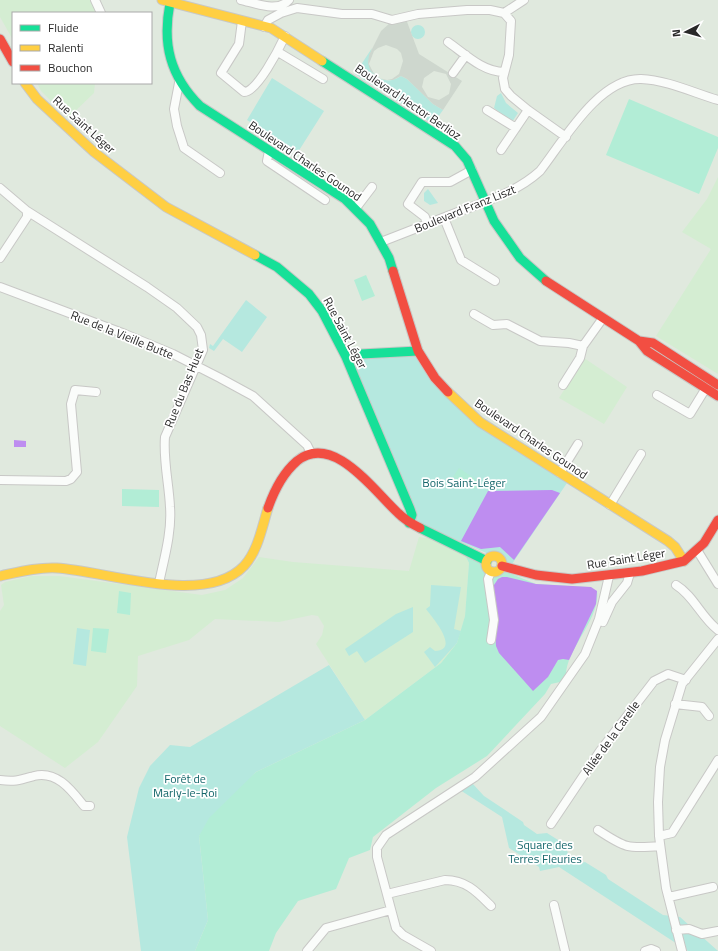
<svg xmlns="http://www.w3.org/2000/svg" width="718" height="951" font-family="'Titillium Web',sans-serif">
  <style>
    .education { fill: #d4edd2 }
    .green { fill: #b5e8df }
    .pitch { fill: #b2edd6 }
    .plaza { fill: #ced7ce; fill-rule: evenodd }
    .water { fill: #be8df0 }
    .lines { fill: none; stroke-linecap: round; stroke-linejoin: round }
    .street-casing { stroke: #c8c8c6; stroke-width: 10 }
    .fast-casing { stroke: #c8c8c6; stroke-width: 11 }
    .slow-casing { stroke: #c8c8c6; stroke-width: 11 }
    .jam-casing { stroke: #c8c8c6; stroke-width: 11 }
    .street { stroke: #fafcfa; stroke-width: 8 }
    .fast { stroke: #16e098; stroke-width: 9 }
    .slow { stroke: #ffcf43; stroke-width: 9 }
    .jam { stroke: #f24e42; stroke-width: 9 }
    .labels { text-anchor: middle; stroke-width: 3.5; stroke-linejoin: round; paint-order: stroke }
    .street-label { font-size: 12px; fill: #292929; stroke: #fff }
    .park-label { font-size: 12px; fill: #15676b; stroke: #fff }
  </style>
  <rect width="100%" height="100%" fill="#e0e9de"/>
  <!-- education -->
  <path class="education" d="M0 0H91L97 13H13V40L0 17Z
    M37 83H95L94 93 68 118 41 91Z
    M718 177V374L656 336 711 249 682 232 707 199Z
    M584 358 627 387 604 424 559 398Z
    M419 537 434 539 465 555 469 563 465 616 457 643 441 663 365 720 316 644 322 635 324 626 318 616 312 615 279 622 215 619 189 640 138 656 137 686 98 742 65 768 0 726V611L4 605 1 585 5 582 31 576H59L202 595 225 590 243 578 259 557 293 562 409 571Z"/>
  <!-- green -->
  <path class="green" d="M411 32a7 7 0 1 1 14 0a7 7 0 1 1-14 0Z
    M372 48 368 63C374 78 386 86 401 76L407 79 433 104 443 110 433 124 355 74Z
    M272 78 324 111 298 152 247 120Z
    M501 93 506 103 518 113 512 122 494 108 497 96Z
    M428 189 438 203 430 205 424 201V193Z
    M246 300 267 317 242 352 223 339 214 351 209 348 210 344 213 346Z
    M414 355 432 381 567 483 512 564 415 522 352 360Z
    M431 585 461 587 454 629 461 631 457 643 435 667 424 652 430 647 435 651C461 650 432 617 426 609L430 606Z
    M413 607V632L365 663 357 651 349 656 345 649 396 614Z
    M77 628 90 630 86 666 73 664Z
    M329 665 365 720 256 772 199 836 208 920 195 951H141L127 837 139 788 150 766 170 745 190 747Z
    M472 783 484 796 523 822 524 825 537 834 547 833 566 845 568 854 581 863 585 862 606 875 608 879 663 915 680 917 718 951H688L559 867 540 871 539 867 509 848 502 817 460 790Z"/>
  <!-- pitch -->
  <path class="pitch" d="M629 99 718 137V148L699 194 606 155Z
    M366 275 375 296 362 301 354 280Z
    M459 468 480 482 474 490 453 477Z
    M122 489 159 490V507L122 506Z
    M465 555 536 584 587 587 597 591C601 618 566 649 566 675L560 682 551 684 545 694 487 756 436 788 373 837 370 850 349 858 336 889 298 901 276 933 269 951H195L208 920 199 836 209 818 256 772 365 720 441 663 457 643 465 616 469 563Z
    M119 591 131 593 130 615 117 613Z
    M93 628 109 629 106 653 91 651Z"/>
  <!-- plaza -->
  <path class="plaza" d="M406 19 419 54 462 81 443 110 433 104 407 79 401 76 393 80H384L374 75 370 70 368 63 369 55 381 31 390 23ZM386 45 397 49 401 53 403 61 399 74 392 79 387 80 379 78 374 74 369 64 374 51 378 48ZM434 71 446 74 451 84 449 94 439 100 428 97 422 87 424 78Z"/>
  <!-- water -->
  <path class="water" d="M14 440 26 441V447H14Z
    M552 490 560 493 514 560 500 547 481 549 461 541 488 491Z
    M502 577H507L536 584 591 587 597 591 596 604 569 660 563 659 558 660 548 677 533 691 499 653 496 646 492 588 498 579Z"/>
  <g class="lines">
    <!-- street casing -->
    <g class="street-casing">
      <path id="street" d="M95 0 101 13
        M241 0C255 3 278 13 289 0
        M504 13 511 21 509 55 503 78 505 89 511 96 528 110 566 137
        M504 13 524 0
        M242 21 239 44 221 73 244 92C257 92 279 49 285 36
        M264 27 268 20 281 13 297 8 342 14H372L392 20 418 14 467 10H490L504 13
        M448 42C465 54 483 72 504 72
        M278 52 323 79
        M453 73 466 55
        M179 83 174 109 177 126 184 148 220 173
        M487 110 516 128
        M501 150 528 110
        M269 151 267 161 325 200
        M0 188 27 211V217L0 258
        M356 208 372 187
        M27 211 147 287 177 308 197 327 201 335 203 350 165 437C163 460 169 484 170 507 172 532 164 559 159 583
        M444 218 461 260 495 281
        M427 224 425 217 408 204 422 182H450L472 170
        M381 242C407 232 433 222 458 212 487 201 517 192 540 171 564 140 599 78 641 79 667 80 694 93 718 100
        M0 287 125 334 173 354 220 378 253 396 307 445 311 453
        M474 314 493 325 507 324 540 341 569 343 583 346
        M563 385 580 358 583 346 603 318
        M657 395 690 414 706 388
        M560 473 578 444
        M0 480 66 481 71 479 77 472 71 404 75 390 96 392
        M610 505 641 454
        M697 550 718 584
        M676 585C694 596 701 617 718 630
        M603 622 612 602 627 583 630 573
        M491 640 494 620 488 579 491 572
        M675 704 702 707 709 716
        M0 780C15 782 20 780 34 776 57 770 72 791 84 806H90
        M551 824 600 751 654 681 668 674 686 680
        M598 830C625 848 628 849 660 846
        M659 836 672 833 718 760
        M387 894 445 880C466 880 477 892 491 906
        M669 897 713 887
        M554 905 565 951
        M676 930 689 929 702 934 718 931
        M307 951 326 928 391 910
        M431 951 403 935 396 928 377 857V848L386 835 475 777 541 717 585 654 599 619 609 576
        M645 951 651 949 656 951
        M682 951 666 888 659 836 658 802 660 767 665 740 682 684 718 639"/>
    </g>
    <!-- fast casing -->
    <g class="fast-casing">
      <path id="fast" d="M170 3C162 44 170 76 200 106L345 199 370 224 389 258 393 271
        M322 61 455 146 467 160 494 221 520 258 546 281
        M255 255 277 267 309 294 322 311 346 357 410 509 412 515 409 523
        M346 357 361 354 418 351
        M420 528 487 561"/>
    </g>
    <!-- slow casing -->
    <g class="slow-casing">
      <path id="slow" d="M162 0 271 28 322 61
        M25 83 37 99 94 152 166 207 255 255
        M448 392 480 422 668 541 675 547 684 561
        M486 564a8 8 0 1 1 16 0a8 8 0 1 1-16 0Z
        M0 576C19 572 38 567 57 568 107 571 205 607 244 566 258 551 262 527 268 508"/>
    </g>
    <!-- jam casing -->
    <g class="jam-casing">
      <path id="jam" d="M0 39 13 62
        M393 271 418 351 435 378 448 392
        M546 281 639 341 647 351 718 396
        M639 341 653 343 718 385
        M268 508C274 491 283 473 297 461 333 432 374 491 398 513 405 520 412 524 420 528
        M502 566 536 575 572 579 642 571 684 561 704 543 718 520"/>
    </g>
    <!-- street -->
    <use href="#street" class="street"/>
    <!-- fast -->
    <use href="#fast" class="fast"/>
    <!-- slow -->
    <use href="#slow" class="slow"/>
    <!-- jam -->
    <use href="#jam" class="jam"/>
  </g>
  <g class="labels">
    <!-- street labels -->
    <g class="street-label">
      <text transform="translate(408 102) rotate(34)" y="4">Boulevard Hector Berlioz</text>
      <text transform="translate(84 125) rotate(42)" y="4">Rue Saint Léger</text>
      <text transform="translate(305 161) rotate(34)" y="4">Boulevard Charles Gounod</text>
      <text transform="translate(465 209) rotate(-22)" y="4">Boulevard Franz Liszt</text>
      <text transform="translate(345 333) rotate(62)" y="4">Rue Saint Léger</text>
      <text transform="translate(122 335) rotate(22)" y="4">Rue de la Vieille Butte</text>
      <text transform="translate(184 388) rotate(-68)" y="4">Rue du Bas Huet</text>
      <text transform="translate(531 439) rotate(34)" y="4">Boulevard Charles Gounod</text>
      <text transform="translate(626 559) rotate(-9)" y="4">Rue Saint Léger</text>
      <text transform="translate(611 738) rotate(-54)" y="4">Allée de la Carelle</text>
    </g>
    <!-- park labels -->
    <g class="park-label">
      <text x="464" y="487">Bois Saint-Léger</text>
      <text x="185" y="783">Forêt de<tspan x="185" dy="14">Marly-le-Roi</tspan></text>
      <text x="545" y="849">Square des<tspan x="545" dy="14">Terres Fleuries</tspan></text>
    </g>
  </g>
  <!-- legend -->
  <rect x="12" y="12" width="140" height="72" fill="#ffffff" stroke="#a9a9a9"/>
  <rect x="20" y="25" width="20" height="6" fill="#16e098" stroke="#a9a9a9"/>
  <text x="48" y="32" font-size="12" fill="#292929">Fluide</text>
  <rect x="20" y="45" width="20" height="6" fill="#ffcf43" stroke="#a9a9a9"/>
  <text x="48" y="52" font-size="12" fill="#292929">Ralenti</text>
  <rect x="20" y="65" width="20" height="6" fill="#f24e42" stroke="#a9a9a9"/>
  <text x="48" y="72" font-size="12" fill="#292929">Bouchon</text>
  <!-- north arrow -->
  <g transform="translate(686 32) rotate(264)" stroke="#ffffff" stroke-width="3" paint-order="stroke">
  <path d="M0-3L7 15L0 10L-7 15Z" fill="#292929"/>
  <text y="-6" font-size="11" font-weight="bold" text-anchor="middle" fill="#292929">N</text>
  </g>
</svg>
